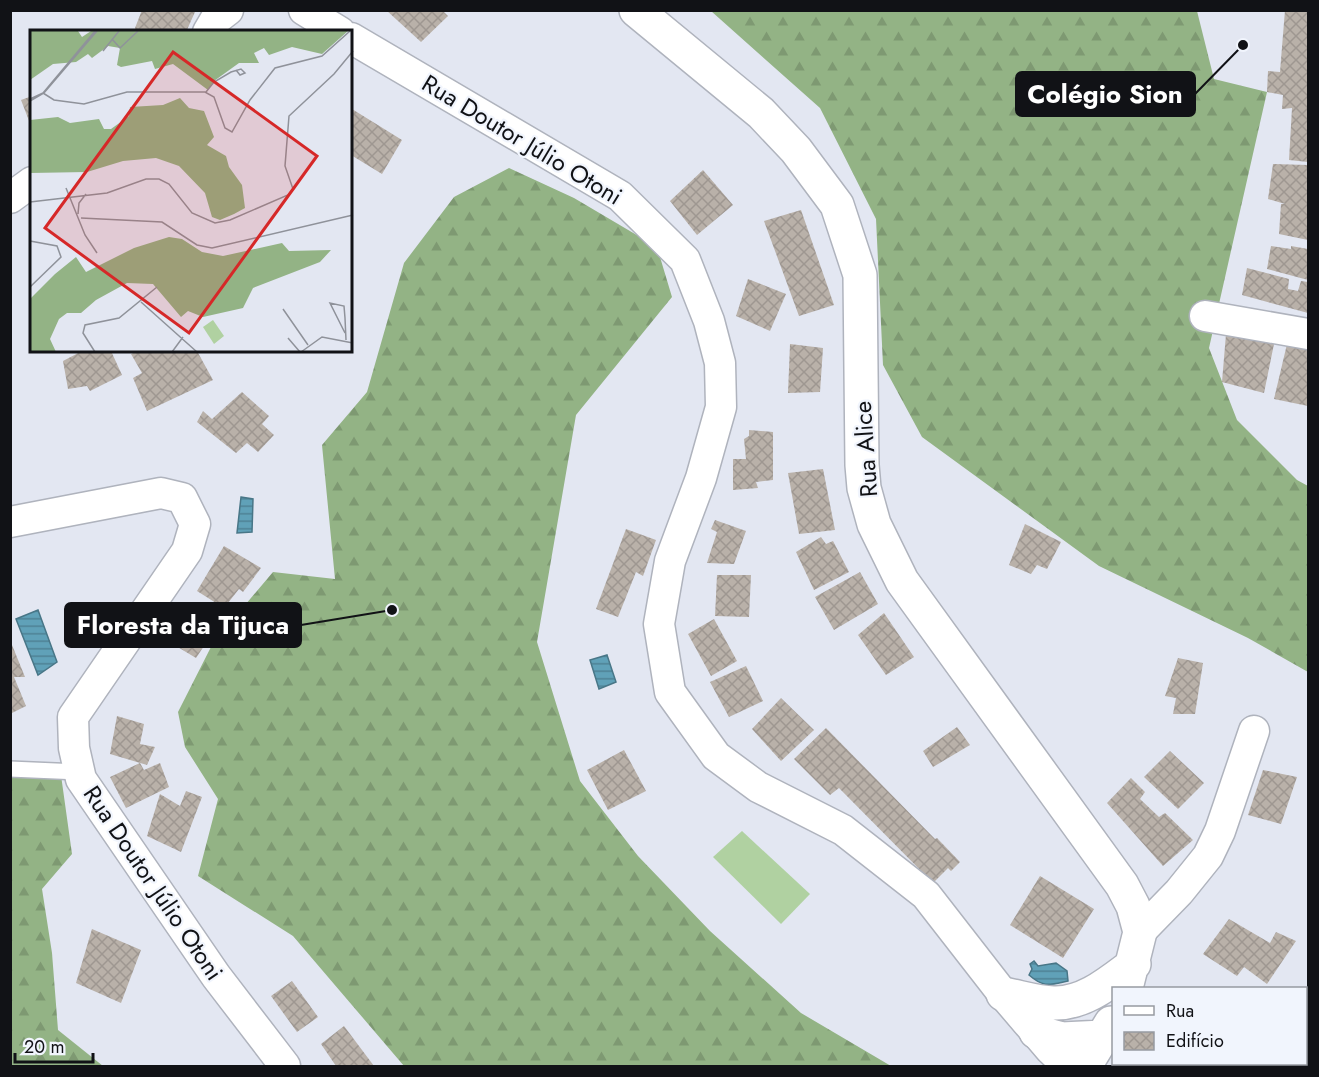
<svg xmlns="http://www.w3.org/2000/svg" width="1319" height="1077" font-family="Jost,sans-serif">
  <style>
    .forest { fill: url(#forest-firs) }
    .pitch { fill: #b0d1a1 }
    .water { fill: url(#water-rules); stroke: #487687; stroke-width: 1.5 }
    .building { fill: url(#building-cross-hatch) }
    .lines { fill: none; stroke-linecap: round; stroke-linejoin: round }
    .service-casing { stroke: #afb3bd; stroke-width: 18 }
    .minor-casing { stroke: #afb3bd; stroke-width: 33 }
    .tertiary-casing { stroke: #afb3bd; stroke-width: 36 }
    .service { stroke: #fff; stroke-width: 15 }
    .minor { stroke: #fff; stroke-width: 30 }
    .tertiary { stroke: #fff; stroke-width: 33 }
    .labels { text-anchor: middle; stroke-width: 4.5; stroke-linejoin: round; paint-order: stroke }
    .street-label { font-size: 24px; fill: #111216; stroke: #f1f5fd }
    .inset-road { fill: none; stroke: #8f929a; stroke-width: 1.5 }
    .view { fill: #d62828; fill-opacity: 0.15; stroke: #d62828; stroke-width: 3 }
    .inset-edge { fill: none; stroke: #111216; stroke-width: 3 }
    .leader { fill: none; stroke: #111216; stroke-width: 2 }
    .callout-dot { fill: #111216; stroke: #f1f5fd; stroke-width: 2 }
    .callout { fill: #111216; stroke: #111216; stroke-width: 2 }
    .callout-label { font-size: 26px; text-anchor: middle; font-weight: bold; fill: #fff }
  </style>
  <defs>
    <pattern id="forest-firs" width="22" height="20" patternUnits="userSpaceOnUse" patternTransform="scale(1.5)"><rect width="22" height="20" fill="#93b385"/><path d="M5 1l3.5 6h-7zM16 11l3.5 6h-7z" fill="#7e9972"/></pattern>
    <pattern id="water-rules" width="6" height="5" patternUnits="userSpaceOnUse" patternTransform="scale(1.5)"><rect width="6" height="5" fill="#60a1b8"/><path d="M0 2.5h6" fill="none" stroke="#4e8295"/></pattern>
    <pattern id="building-cross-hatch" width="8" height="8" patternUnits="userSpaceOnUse" patternTransform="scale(1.5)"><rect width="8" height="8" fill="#b9b1a9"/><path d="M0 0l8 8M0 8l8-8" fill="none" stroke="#9e9791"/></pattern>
  </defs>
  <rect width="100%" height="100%" fill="#e3e7f2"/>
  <!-- forest -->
  <path class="forest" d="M711 11H1197L1214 79 1267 92 1209 348 1237 420 1297 480 1308 486V672L1248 638 1099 566 922 437 883 365 876 219 820 108Z
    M509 168 574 198 657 247 672 297 576 415 537 642 580 781 638 856 710 931 801 1013 891 1066H404L293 936 198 876 218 799 185 747 178 712 213 643 273 572 335 579 322 445 367 392 404 263 454 197Z
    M60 768 72 854 42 889 52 953 58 1030 103 1066H11V771Z"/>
  <!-- pitch -->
  <path class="pitch" d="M742 831 810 894 781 924 713 857Z"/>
  <!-- water -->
  <path class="water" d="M241 497 253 499 252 532 237 533Z
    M38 610 57 662 38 675 16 619Z
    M607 655 616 682 599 689 590 660Z
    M1034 961 1038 966 1056 963 1067 971 1068 981C1049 985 1044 988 1029 975L1032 969 1030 964Z"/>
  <!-- building -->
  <path class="building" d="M142 10H193L195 12 186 32H136L135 28Z
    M386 10H442L448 16 421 42Z
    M1285 10H1308V162L1289 160 1292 108 1282 109 1283 95 1267 92 1268 71 1280 72Z
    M32 96V126H31L21 100Z
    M352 109 402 140 382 174 351 155Z
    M1273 164 1308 165V240L1279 234 1281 204H1285L1268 199Z
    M703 170 733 205 697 235 670 201Z
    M801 210 834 305 799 316 764 221Z
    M1271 246 1291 249V246L1308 249V280L1267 269Z
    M1247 268 1289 279 1288 289 1298 291 1301 281 1308 282V313L1242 295Z
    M748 279 786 294 770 331 736 316Z
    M1226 334 1274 344 1264 393 1222 382Z
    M790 344 823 348 820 392 788 393Z
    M1287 344 1308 350V406L1274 399Z
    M82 351H111L122 375 90 391 87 386 68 389 63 361Z
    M138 351H197L213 380 147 411 133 378 142 373 131 354Z
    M242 392 269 416 262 424 274 435 258 452 247 443 236 453 197 422 203 411 212 419Z
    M749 430 773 432V480L756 482 758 488 733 490V459H746L744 439 749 436Z
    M823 469 835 530 799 534 788 473Z
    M715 520 746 531 734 564 707 563 717 532 711 529Z
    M1025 524 1061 542 1047 569 1037 565 1031 574 1009 565Z
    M626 529 656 540 643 576 636 572 618 617 596 609Z
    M821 537 826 544 833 541 849 572 814 590 796 552Z
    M224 546 261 568 243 592 239 589 224 608 197 591Z
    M860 572 878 604 834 630 815 597Z
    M717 575H751L749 617 715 616Z
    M189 602 220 622 196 658 166 640Z
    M884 613 914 657 886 675 858 635Z
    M714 619 737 661 711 676 688 634Z
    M10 640 25 677H14L26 706 10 714Z
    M1178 658 1203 663 1195 714H1173L1176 698 1165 696Z
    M746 666 763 701 729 717 710 682Z
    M781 698 814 730 781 761 752 729Z
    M117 716 144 724 140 744 155 747 147 765 110 754Z
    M957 727 970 745 933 767 923 751Z
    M826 728 935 839 937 838 960 862 951 871 948 868 933 883 839 788 830 795 794 759Z
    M624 750 646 791 608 810 587 770Z
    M1170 751 1204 783 1178 809 1144 777Z
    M140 763 144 770 160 763 169 787 126 808 110 777Z
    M1263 770 1297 777 1281 824 1248 815Z
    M1131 778 1145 792 1140 799 1159 817 1165 813 1193 840 1163 866 1107 803Z
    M186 791 202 797 181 852 147 836 160 794 180 806Z
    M1040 876 1094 909 1063 958 1010 925Z
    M1229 919 1270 943 1276 932 1296 941 1267 984 1244 967 1237 976 1203 954Z
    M92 929 141 950 121 1003 76 983Z
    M292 981 318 1017 297 1032 271 996Z
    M344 1026 374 1066H336L321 1044Z
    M1168 1064H1230L1234 1066H1172Z"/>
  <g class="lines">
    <!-- service casing -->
    <g class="service-casing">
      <path id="service" d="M10 769 79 772"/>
    </g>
    <!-- minor casing -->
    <g class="minor-casing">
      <path id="minor" d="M304 10 340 32
        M208 32 215 20 228 10
        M351 38 620 196 685 260 709 321 720 363 721 407 701 478 670 561 659 624 670 692 716 756 758 787 843 830 926 895 1003 994 1050 1049 1068 1066
        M10 198 32 182
        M1205 316 1308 334
        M10 522 161 493 182 498 195 524 187 551 73 717 74 748 81 779 216 976 285 1066
        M1140 932 1179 892 1208 856 1220 831 1254 731"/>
    </g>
    <!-- tertiary casing -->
    <g class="tertiary-casing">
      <path id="tertiary" d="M636 10 761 113 796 150 837 205 860 275 862 465 864 488 874 524 902 581 1122 885 1133 906 1140 932 1126 988
        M1003 994C1020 997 1038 1003 1054 1003 1085 1004 1111 981 1134 964
        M1036 1032 1062 1039 1103 1037
        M1085 1066 1111 1023"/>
    </g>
    <!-- service -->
    <use href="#service" class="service"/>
    <!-- minor -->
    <use href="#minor" class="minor"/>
    <!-- tertiary -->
    <use href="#tertiary" class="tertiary"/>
  </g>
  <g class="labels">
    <!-- street labels -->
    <g class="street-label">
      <text transform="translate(522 140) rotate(31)" y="8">Rua Doutor Júlio Otoni</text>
      <text transform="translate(866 449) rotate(-94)" y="8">Rua Alice</text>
      <text transform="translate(153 883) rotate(56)" y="8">Rua Doutor Júlio Otoni</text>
    </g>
  </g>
  <!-- overview -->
  <g transform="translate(30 30)">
    <rect width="322" height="322" fill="#e3e7f2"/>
    <path d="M0 1H48L52 7 61 1H318L292 24 262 17 239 25 234 18 224 23 229 33H209L184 51 178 60 143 34 125 39 122 31 91 37 87 35 90 18 78 16 62 28 58 24 46 32 23 34 0 50ZM150 68 159 78 174 81 184 107 177 115 196 126 199 137 212 155 215 178 204 184 190 190 182 187 175 163 149 136 126 128 93 131 57 142 0 143V90L28 87 40 93 69 89 74 99H81L99 86 100 77 133 75ZM139 207 152 209 172 222 193 226 252 213 259 221 301 220 290 232 223 258 213 278 173 287 158 281 151 287 123 254 97 253 66 270 51 283H37L29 289 20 309 26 322H0V269L25 244 46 227 56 242 104 218Z" fill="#93b385"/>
    <path d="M183 290 194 306 184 314 173 297Z" fill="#b0d1a1"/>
    <path class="inset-road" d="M82 9 90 18 108 1M73 21 89 1M176 62 184 52 201 42 211 39 215 43 210 45 206 40M13 63 24 70 54 74 97 62H175L184 67 195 98 202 102 220 70 245 38 292 26 320 1M0 69 13 63 65 1M0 71 14 63 67 1M36 158 55 205 67 223M0 172 77 163 116 149H129L139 154 162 183 185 193 200 190 258 165 263 159 255 136 259 86 304 44 323 21M48 184 49 173 56 164M51 188 132 192 167 215 182 218 323 185M0 211 27 216 31 227 0 257M111 272 167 322M253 279 278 315M315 303 300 273 314 276 315 288 316 310M258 308 270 322M65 322 53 303 55 295 89 288 127 257M142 322 153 307M271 322 292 307 323 313"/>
    <path class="view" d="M143 22 287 126 159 303 15 198Z"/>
    <rect width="322" height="322" class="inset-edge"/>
  </g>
  <!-- callouts -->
  <path class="leader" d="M1243 45L1195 94M392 610L301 625"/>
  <g class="callout-dot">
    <circle cx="1243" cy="45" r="6"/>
    <circle cx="392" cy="610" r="6"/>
  </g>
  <g class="callout">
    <rect x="1016" y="72" width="179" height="44" rx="6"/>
    <rect x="65" y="603" width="236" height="44" rx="6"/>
  </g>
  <g class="callout-label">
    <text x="1105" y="103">Colégio Sion</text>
    <text x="183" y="634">Floresta da Tijuca</text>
  </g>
  <!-- border -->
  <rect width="1319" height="1077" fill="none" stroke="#111216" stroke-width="24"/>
  <!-- legend -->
  <rect x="1112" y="987" width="195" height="78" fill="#f1f5fd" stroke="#979aa1" stroke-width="1.5"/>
  <rect x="1124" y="1006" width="30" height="9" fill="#ffffff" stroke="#979aa1" stroke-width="1.5"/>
  <text x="1166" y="1017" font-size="18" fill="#111216">Rua</text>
  <rect x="1124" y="1032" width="30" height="18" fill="url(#building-cross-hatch)" stroke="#979aa1" stroke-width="1.5"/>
  <text x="1166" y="1047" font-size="18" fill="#111216">Edifício</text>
  <!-- scale -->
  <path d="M15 1053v9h78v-9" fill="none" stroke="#111216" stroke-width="3"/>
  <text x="24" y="1053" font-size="18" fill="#111216" stroke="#f1f5fd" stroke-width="4.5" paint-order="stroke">20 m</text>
</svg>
